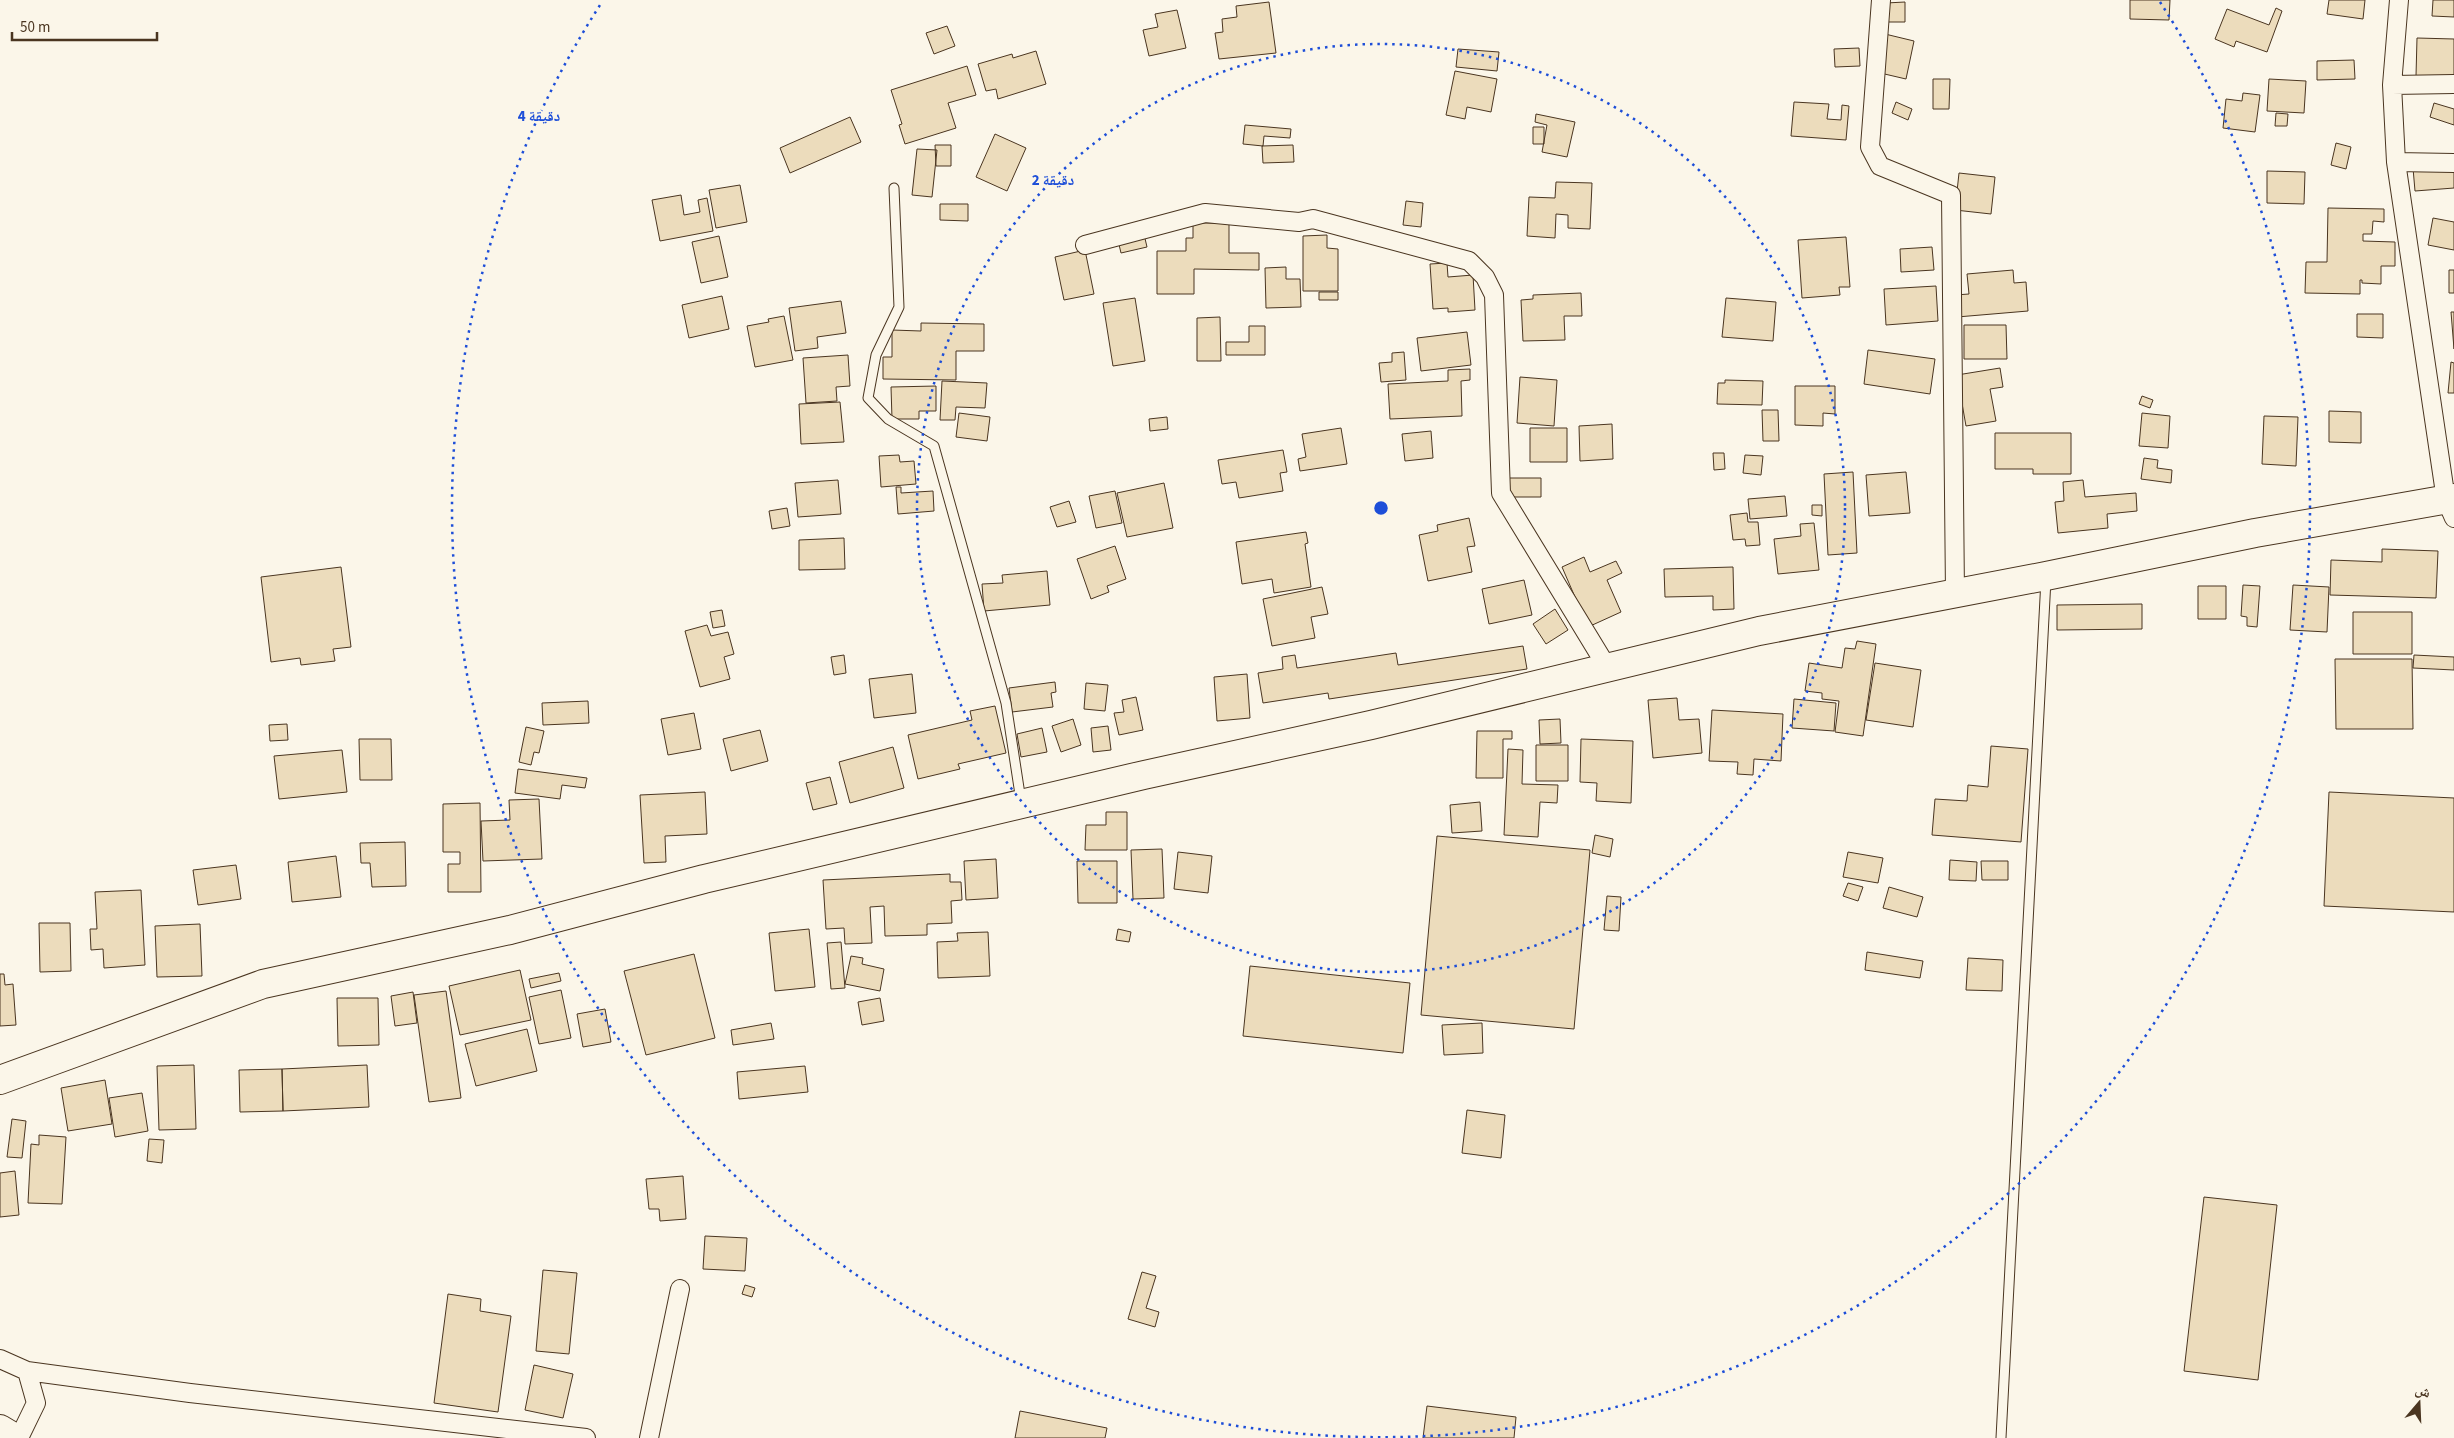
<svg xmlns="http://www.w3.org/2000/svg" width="2454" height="1438" font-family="'Source Sans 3','Noto Naskh Arabic',sans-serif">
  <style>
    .building { fill: #ecdcbc; stroke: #4a3520 }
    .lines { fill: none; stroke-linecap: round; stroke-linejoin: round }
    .lane-casing { stroke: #4a3520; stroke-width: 11 }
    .street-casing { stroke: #4a3520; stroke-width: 20 }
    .primary-casing { stroke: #4a3520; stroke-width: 30 }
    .lane { stroke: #fbf6e9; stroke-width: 9 }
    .street { stroke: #fbf6e9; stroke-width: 18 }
    .primary { stroke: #fbf6e9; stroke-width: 28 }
    .ring { fill: none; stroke: #1d4ed8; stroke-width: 2.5; stroke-dasharray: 2.5 5 }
    .centre { fill: #1d4ed8; stroke: #fbf6e9; stroke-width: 2.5 }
    .ring-label { font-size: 15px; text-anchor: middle; font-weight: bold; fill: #1d4ed8; stroke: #fbf6e9; stroke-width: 4; stroke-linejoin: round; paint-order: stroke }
  </style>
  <rect width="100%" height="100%" fill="#fbf6e9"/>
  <!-- building -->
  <path class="building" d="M2130 0H2170L2169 20 2130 19Z
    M2329 0H2365L2363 19 2327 14Z
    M2433 0H2454V17L2432 16Z
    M1269 2 1276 53 1219 59 1215 33 1223 32 1222 19 1237 17 1236 6Z
    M1905 2V22H1886V3Z
    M2276 8 2282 11 2267 52 2236 41 2234 47 2215 39 2227 9 2269 25Z
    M1177 10 1186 48 1149 56 1143 30 1158 27 1155 14Z
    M947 26 955 46 934 54 926 33Z
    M1885 34 1914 41 1906 79 1876 72Z
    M2417 38 2454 39V76H2416Z
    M1859 48 1860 66 1835 67 1834 49Z
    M1458 49 1499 52 1497 71 1456 67Z
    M1036 51 1046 84 998 99 996 89 986 91 978 64 1012 54 1013 58Z
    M2354 60 2355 79 2317 80V61Z
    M967 66 976 95 948 103 956 128 905 144 899 125 902 124 891 90Z
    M1455 71 1497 79 1491 112 1467 107 1465 119 1446 115Z
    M1933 79H1950L1949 109H1933Z
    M2269 79 2306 81 2304 113 2267 111Z
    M2243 93 2260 95 2255 132 2223 128 2226 99 2242 101Z
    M1794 102 1829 104 1827 119 1841 120 1842 105 1849 106 1846 140 1791 136Z
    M1896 102 1912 109 1908 120 1892 113Z
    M2434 103 2454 109V125L2430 117Z
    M2276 113 2288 114 2287 126H2275Z
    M1536 114 1575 122 1567 157 1542 152 1547 125 1535 122Z
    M850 117 861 142 790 173 780 148Z
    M1245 125 1291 129 1290 138 1264 136 1263 146 1243 144Z
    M1533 127H1544V144H1533Z
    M995 134 1026 148 1007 191 976 177Z
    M2336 143 2351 147 2346 169 2331 165Z
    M935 145H951V166H936Z
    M1293 145 1294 162 1263 163 1262 146Z
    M917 149 937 150 932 197 912 195Z
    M2413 168 2454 170V188L2415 191Z
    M2267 171 2305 172 2304 204 2267 203Z
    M1959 173 1995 177 1991 214 1955 210Z
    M1556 182 1592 183 1590 229 1568 228V215L1556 214 1555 238 1527 236 1529 197 1555 198Z
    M740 185 747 222 716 228 709 190Z
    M681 195 684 215 700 212 698 200 707 198 713 231 660 241 652 200Z
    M1406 201 1423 203 1421 227 1403 225Z
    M940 204H968V221L940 220Z
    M2328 208 2384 209V222L2373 221 2372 234H2363V241L2395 242V266H2381V284L2362 283V280H2360V294L2305 293 2306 262H2327Z
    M2433 218 2454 222V250L2428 245Z
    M1193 223H1229V253H1259V270L1194 269V294H1157V251H1186V238H1193Z
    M1143 230 1147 247 1121 253 1117 236Z
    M1327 235V248L1338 249V291H1303V236Z
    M719 236 728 277 701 283 692 242Z
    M1846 237 1850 287H1839L1840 295 1802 298 1798 240Z
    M1932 247 1934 270 1901 272 1900 249Z
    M1085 250 1094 294 1064 300 1055 257Z
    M1447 263 1448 277 1473 275 1475 310 1448 312V308L1433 309 1430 264Z
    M1286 267V279H1300L1301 307 1266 308 1265 268Z
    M2013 270 2014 283 2026 282 2028 311 1957 317 1955 295 1969 294 1967 274Z
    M2449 270H2454V293H2449Z
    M1936 286 1938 321 1886 325 1884 289Z
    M1319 292H1338V300H1319Z
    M1581 293 1582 316H1564L1565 340 1523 341 1521 300 1533 299V295Z
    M722 296 729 329 689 338 682 305Z
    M1135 298 1145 361 1113 366 1103 303Z
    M1726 298 1776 302 1773 341 1722 337Z
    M841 301 846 333 817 337 818 348 795 351 789 308Z
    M2451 312H2454V349Z
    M2357 314H2383V338L2357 337Z
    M784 316 793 360 755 367 747 326 769 322 768 319Z
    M1220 317 1221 361H1197V318Z
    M921 323 984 324V351H956V380L883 379V357H892V330L921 331Z
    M1964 325H2006L2007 359H1964Z
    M1249 326H1265V355H1226V342H1249Z
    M1467 332 1471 365 1421 371 1417 338Z
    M1868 350 1935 359 1930 394 1864 384Z
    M1404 352 1406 380 1381 382 1379 363 1392 362V353Z
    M848 355 850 386 836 387 837 401 806 403 803 358Z
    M2451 362 2454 363V393H2448Z
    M2000 368 2003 387 1990 389 1996 421 1966 426 1957 375Z
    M1470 369V380L1461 381 1462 416 1390 419 1388 384 1448 381V370Z
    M1520 377 1557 380 1554 426 1517 423Z
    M1725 380 1763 381 1762 405 1717 404 1718 383H1725Z
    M942 381 987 383 985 408 956 407 955 420H940Z
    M936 386V411H919V419H892L891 387Z
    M1795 386H1835V414L1823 413V426L1795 425Z
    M2142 396 2153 400 2150 408 2139 404Z
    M840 402 844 442 801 444 799 404Z
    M1762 410H1778L1779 441H1763Z
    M2329 411 2361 412V443L2329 442Z
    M959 413 990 417 987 441 956 437Z
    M2142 413 2170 416 2168 448 2139 446Z
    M2264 416 2298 417 2296 466 2262 464Z
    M1167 417 1168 429 1150 431 1149 419Z
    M1612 424 1613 459 1580 461 1579 426Z
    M1341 428 1347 464 1300 471 1298 459 1306 457 1302 434Z
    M1530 428H1567V462H1530Z
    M1431 431 1433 458 1405 461 1402 434Z
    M1995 433H2071V474H2033V469H1995Z
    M1283 450 1287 472 1280 473 1283 491 1239 498 1236 482 1222 484 1218 460Z
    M1713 453H1724L1725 469 1714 470Z
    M899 455 900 462 914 461 916 484 881 487 879 456Z
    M1745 455 1763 456 1761 475 1743 473Z
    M2144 458 2158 460 2157 468 2172 470 2171 483 2141 479Z
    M1853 472 1857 553 1828 555 1824 474Z
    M1906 472 1910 513 1869 516 1866 475Z
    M1506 478H1541V497H1506Z
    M838 480 841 514 798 517 795 483Z
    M2083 480 2085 497 2136 493 2137 511 2107 514 2108 528 2058 533 2055 502 2064 501 2063 482Z
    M1164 483 1173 528 1127 537 1117 493Z
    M896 487H901V493L933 491 934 511 898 514Z
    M1115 491 1122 523 1096 528 1089 496Z
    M1785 496 1787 516 1750 519 1748 499Z
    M1069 501 1076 522 1057 527 1050 507Z
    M1812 505H1822V516L1812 515Z
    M787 508 790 526 772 529 769 511Z
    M1747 513 1748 522H1758L1760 545 1746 546 1745 539 1733 540 1730 515Z
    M1469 518 1475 546 1467 547 1472 572 1428 581 1419 535 1438 531 1437 525Z
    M1814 523 1819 570 1778 574 1774 539 1801 536 1800 524Z
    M1306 532 1308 543 1305 544 1311 587 1274 593 1272 579 1242 584 1236 542Z
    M844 538 845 569 799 570V540Z
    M1115 546 1126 579 1107 586 1109 592 1091 599 1077 559Z
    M2382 549 2438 551 2436 598 2330 595 2331 560 2382 562Z
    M1584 557 1590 572 1616 561 1622 573 1607 580 1621 612 1588 627 1562 567Z
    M341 567 351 647 333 649 335 661 301 665 300 658 271 662 261 577Z
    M1733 567 1734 609 1713 610V596L1665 597 1664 569Z
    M1047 571 1050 605 984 611 982 584 1003 583 1002 575Z
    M1524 580 1532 615 1489 624 1482 589Z
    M2243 585 2260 586 2257 627 2247 626V617L2241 616Z
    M2293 585 2329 587 2327 632 2290 630Z
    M2198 586H2226V619H2198Z
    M1322 587 1328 614 1311 617 1315 638 1272 646 1263 599Z
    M2142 604V629L2057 630V605Z
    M1555 609 1568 630 1546 644 1533 624Z
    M722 610 725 626 713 628 710 612Z
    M2353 612H2412V654H2353Z
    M707 625 711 636 728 632 734 654 724 657 730 679 700 687 685 631Z
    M1857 641 1876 644 1863 736 1835 732 1839 701 1822 699V693L1805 691 1809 663 1842 668 1845 648 1855 649Z
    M1523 646 1527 669 1329 699 1328 693 1263 703 1258 673 1283 669 1282 657 1295 655 1297 668 1396 653 1398 665Z
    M844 655 846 673 834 675 831 657Z
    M2414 655 2454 657V670L2413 668Z
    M2335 659H2412L2413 729H2336Z
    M1875 663 1921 670 1913 727 1866 720Z
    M912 674 916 713 874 718 869 679Z
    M1247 674 1250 718 1217 721 1214 677Z
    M1055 682 1056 692 1051 693 1053 707 1012 712 1009 688Z
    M1086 683 1108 685 1105 711 1084 709Z
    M1136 697 1143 730 1119 735 1114 713 1124 712 1122 700Z
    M1677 698 1679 720 1699 719 1702 753 1653 758 1648 700Z
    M1794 699 1836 703 1834 731 1792 728Z
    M588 701 589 723 543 725 542 703Z
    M995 706 1006 753 958 764 960 769 918 779 908 735 972 720 970 711Z
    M1712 710 1783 714 1781 761 1754 759 1753 775 1737 774 1738 762 1709 761Z
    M694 713 701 749 668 755 661 719Z
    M1073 719 1081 745 1061 752 1052 726Z
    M1560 719 1561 743 1540 744 1539 720Z
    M287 724 288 740 270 741 269 725Z
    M1108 726 1111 750 1093 752 1091 728Z
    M526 727 544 731 539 753 534 752 531 765 519 762Z
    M1042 728 1047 752 1021 757 1017 734Z
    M760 730 768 761 731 771 723 739Z
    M1477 731H1512V739H1503V778H1476Z
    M359 739H391L392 780H360Z
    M1581 739 1633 741 1631 803 1596 801 1597 783 1580 782Z
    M1536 745H1568V781H1536Z
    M1991 746 2028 749 2021 842 1932 835 1935 799 1967 801 1968 785 1988 787Z
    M893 747 904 788 850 803 839 762Z
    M1508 749 1523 750 1522 784 1558 785 1557 803 1540 802 1538 837 1504 835Z
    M342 750 347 792 279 799 274 756Z
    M518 769 587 778 585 788 562 785 560 799 515 793Z
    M830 777 837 804 813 810 806 783Z
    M705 792 707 834 665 836 666 862 644 863 640 795Z
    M2329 792 2454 798V912L2324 906Z
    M539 799 542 859 483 861 481 821 510 820 509 800Z
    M1480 802 1482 831 1452 833 1450 805Z
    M480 803 481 892H448V864H460V852H443V804Z
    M1106 812H1127V850H1085L1086 825H1106Z
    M1595 835 1613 839 1610 857 1592 853Z
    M1437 836 1590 850 1574 1029 1421 1015Z
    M405 842 406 886 372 887 370 863H361L360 843Z
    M1162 849 1164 898 1133 899 1131 850Z
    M1178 852 1212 856 1208 893 1174 889Z
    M1848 852 1883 858 1878 883 1843 877Z
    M336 856 341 897 292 902 288 862Z
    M996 859 998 898 966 900 964 861Z
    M1950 860 1977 862 1976 881 1949 880Z
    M1077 861H1117V903H1078Z
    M1981 861H2008V880H1982Z
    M236 865 241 899 198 905 193 870Z
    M950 874V882H961L962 900 951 901 952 923 927 924V935L885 936 884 906 870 907 872 943 845 944 844 928 826 929 823 880Z
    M1848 883 1863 887 1858 901 1843 896Z
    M1889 887 1923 897 1917 917 1883 908Z
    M141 890 145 965 104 968 103 949 91 950 90 929H97L95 892Z
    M1607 896 1621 897 1619 931 1604 930Z
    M39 923H70L71 971 40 972Z
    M200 924 202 976 157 977 155 926Z
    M809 929 815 987 775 991 769 933Z
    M1118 929 1131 932 1129 942 1116 940Z
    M988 932 990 976 938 978 937 942 958 941 957 933Z
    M841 942 845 988 831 989 827 943Z
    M1867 952 1923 961 1920 978 1865 970Z
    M694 954 715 1038 646 1055 624 971Z
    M851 956 863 958 862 964 884 969 880 991 845 984Z
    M1968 958 2003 960 2002 991 1966 990Z
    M1250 966 1410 983 1403 1053 1243 1036Z
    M520 970 531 1020 460 1035 449 986Z
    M559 973 561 981 531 988 529 979Z
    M0 974H4L5 985 13 984 16 1025 0 1026Z
    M561 990 571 1038 539 1044 529 997Z
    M446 991 461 1098 429 1102 414 995Z
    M413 992 417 1023 395 1026 391 996Z
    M337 998H378L379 1045 338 1046Z
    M880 998 884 1021 862 1025 858 1002Z
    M605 1009 611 1042 583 1047 577 1014Z
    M771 1023 774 1039 733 1045 731 1030Z
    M1482 1023 1483 1053 1444 1055 1442 1025Z
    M527 1029 537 1071 476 1086 465 1044Z
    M194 1065 196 1129 159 1130 157 1066Z
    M367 1065 369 1107 283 1111 282 1069Z
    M805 1066 808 1092 739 1099 737 1072Z
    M282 1069 283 1111 240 1112 239 1070Z
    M105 1080 112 1124 68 1131 61 1088Z
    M142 1093 148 1131 115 1137 109 1098Z
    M1467 1110 1505 1115 1501 1158 1462 1153Z
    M12 1119 26 1121 22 1158 7 1157Z
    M39 1135 66 1137 62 1204 28 1203 31 1144 39 1145Z
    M149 1139 164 1140 162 1163 147 1161Z
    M15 1171 19 1215 0 1217V1173Z
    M683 1176 686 1219 660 1221 659 1209H649L646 1179Z
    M2204 1197 2277 1205 2258 1380 2184 1371Z
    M705 1236 747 1238 745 1271 703 1269Z
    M543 1270 577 1273 569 1354 536 1351Z
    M1142 1272 1156 1276 1146 1308 1159 1312 1155 1327 1128 1319Z
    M745 1285 755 1288 752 1297 742 1294Z
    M448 1294 481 1299 480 1311 511 1316 498 1412 434 1403Z
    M534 1365 573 1374 563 1418 525 1410Z
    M1427 1406 1516 1417 1514 1438H1423Z
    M1020 1411 1107 1428 1105 1438H1015Z"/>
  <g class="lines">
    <!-- lane casing -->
    <g class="lane-casing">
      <path id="lane" d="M894 188 899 307 876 355 868 398 888 419 934 446 1006 703 1021 801
        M2001 1438 2046 579"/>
    </g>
    <!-- street casing -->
    <g class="street-casing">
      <path id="street" d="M1881 0 1870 147 1880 166 1951 195 1955 594
        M2399 0 2392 85 2396 162 2446 500 2454 518
        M2392 85 2454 84
        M2396 162 2454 163
        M1085 245 1205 213 1299 222 1313 219 1469 261 1485 277 1494 295 1501 493 1607 667
        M0 1359 27 1371 36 1403 19 1438
        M27 1371 190 1393 586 1438
        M649 1438 680 1289"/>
    </g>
    <!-- primary casing -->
    <g class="primary-casing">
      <path id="primary" d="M0 1080 263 984 510 930 704 879 1144 775 1371 725 1759 631 2046 576 2255 533 2454 498
        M0 1429 15 1438"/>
    </g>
    <!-- lane -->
    <use href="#lane" class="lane"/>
    <!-- street -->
    <use href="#street" class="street"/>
    <!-- primary -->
    <use href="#primary" class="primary"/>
  </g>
  <!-- distance rings -->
  <g class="ring">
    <circle cx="1381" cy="508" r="464"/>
    <path d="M2160 2A929 929 0 1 1 602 2"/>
  </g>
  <circle cx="1381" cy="508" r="8" class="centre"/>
  <g class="ring-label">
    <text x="539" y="121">4 دقيقة</text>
    <text x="1053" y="185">2 دقيقة</text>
  </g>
  <!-- north arrow -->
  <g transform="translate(2419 1403) rotate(19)" stroke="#fbf6e9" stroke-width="4" paint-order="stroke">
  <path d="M0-4L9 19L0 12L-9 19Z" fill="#4a3520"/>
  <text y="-8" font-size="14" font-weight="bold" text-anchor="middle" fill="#4a3520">ش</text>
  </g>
  <!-- scale -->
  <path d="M12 32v8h145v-8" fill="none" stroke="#4a3520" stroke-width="2.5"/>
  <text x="20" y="32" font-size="15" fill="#4a3520" stroke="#fbf6e9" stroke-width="4" paint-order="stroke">50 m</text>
</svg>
